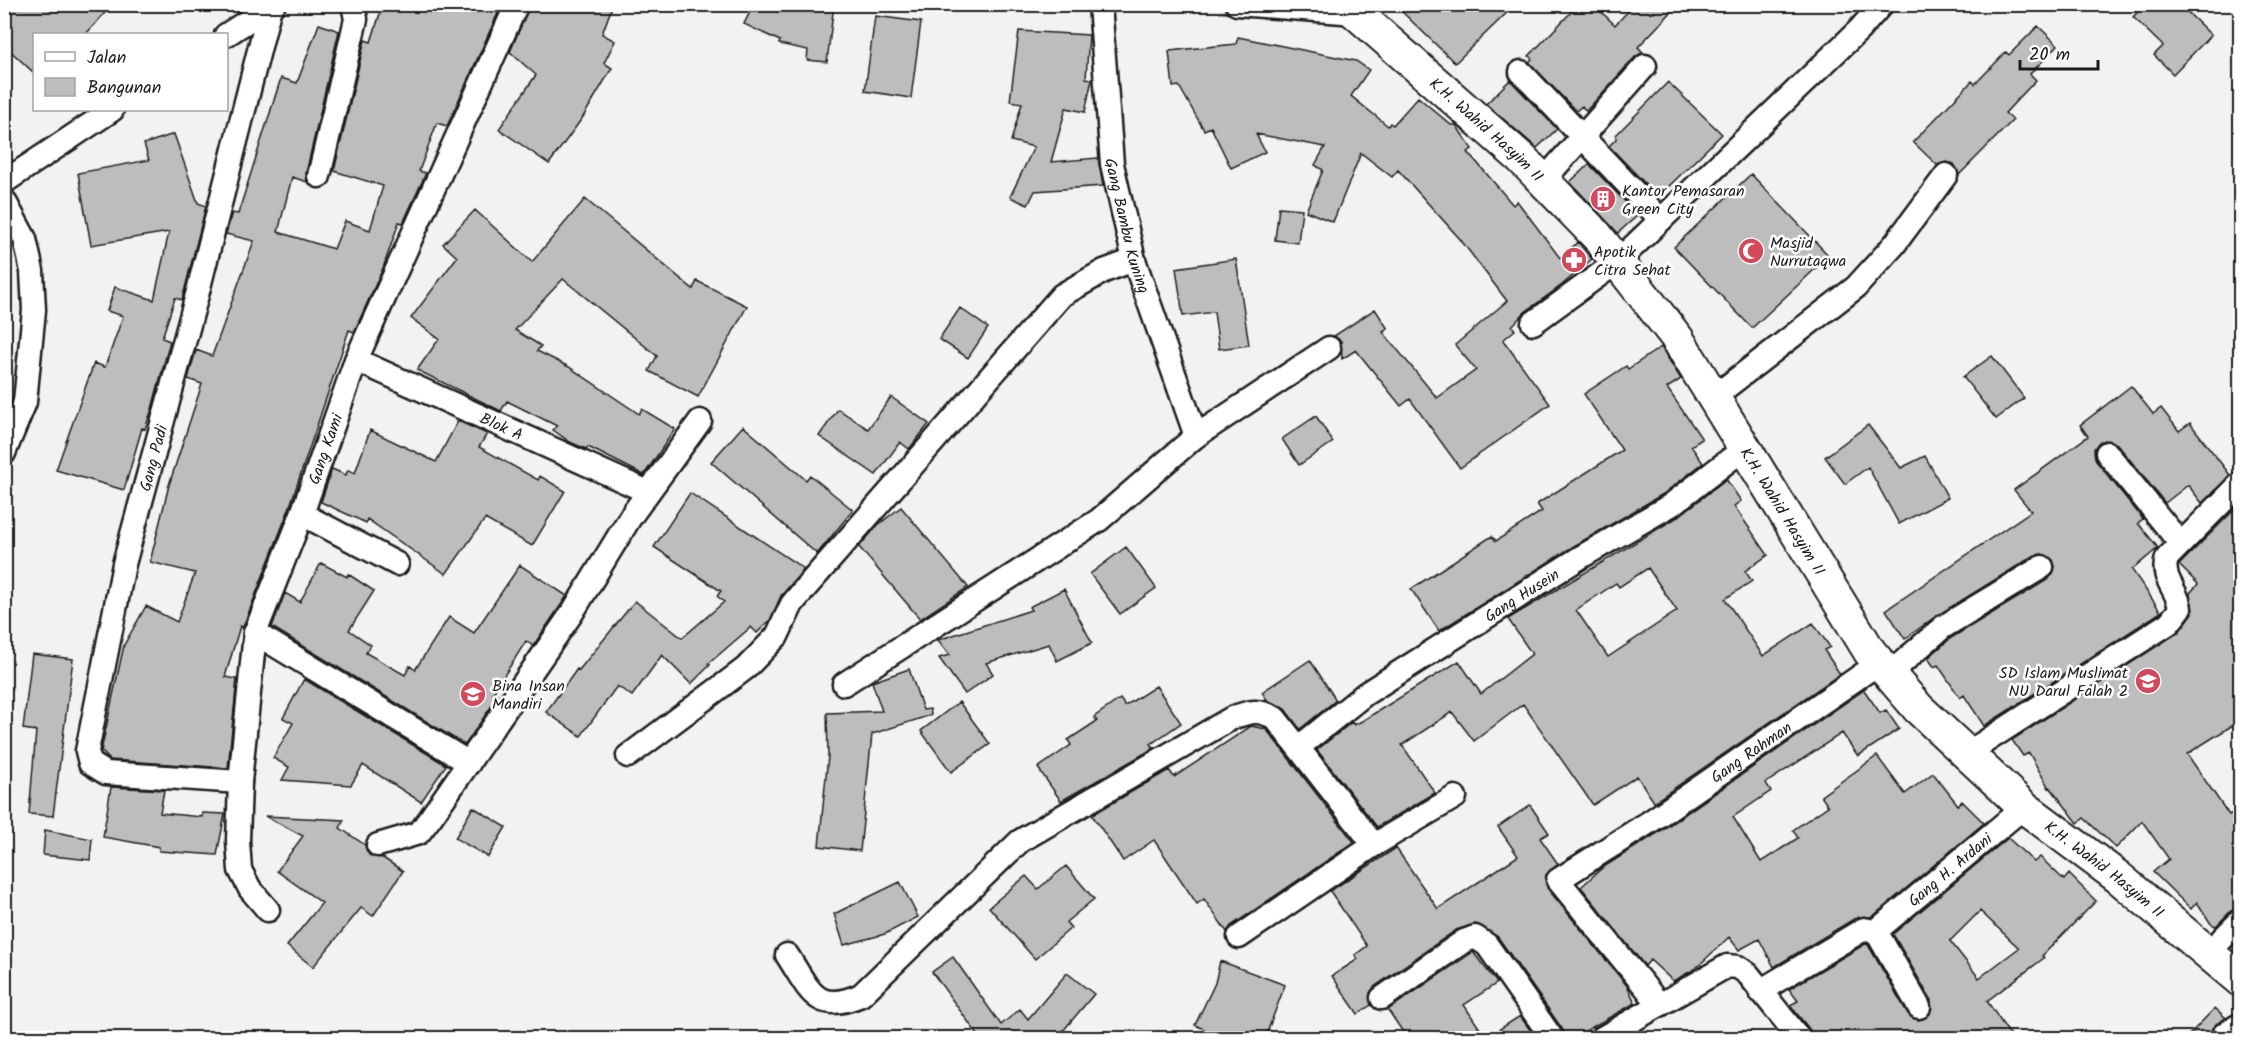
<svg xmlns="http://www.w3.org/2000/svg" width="2245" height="1043" font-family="Kalam,sans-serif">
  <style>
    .building { fill: #bdbdbd; stroke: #1c1c1c; stroke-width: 1.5; fill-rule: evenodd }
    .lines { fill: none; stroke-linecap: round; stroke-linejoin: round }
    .street-casing { stroke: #1c1c1c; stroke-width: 27 }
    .secondary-casing { stroke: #1c1c1c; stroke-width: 36 }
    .primary-casing { stroke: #1c1c1c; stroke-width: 38 }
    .street { stroke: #fff; stroke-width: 22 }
    .secondary { stroke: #fff; stroke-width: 32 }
    .primary { stroke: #fff; stroke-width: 33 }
    .labels { text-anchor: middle; stroke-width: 5; stroke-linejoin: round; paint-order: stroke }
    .street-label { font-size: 16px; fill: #1c1c1c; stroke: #fff }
    .poi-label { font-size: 16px; fill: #1c1c1c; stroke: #fff; text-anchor: start }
  </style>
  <rect width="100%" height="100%" fill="#f2f2f2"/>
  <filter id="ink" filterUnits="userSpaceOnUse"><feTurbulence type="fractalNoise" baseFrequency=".0167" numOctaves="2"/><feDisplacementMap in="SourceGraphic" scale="12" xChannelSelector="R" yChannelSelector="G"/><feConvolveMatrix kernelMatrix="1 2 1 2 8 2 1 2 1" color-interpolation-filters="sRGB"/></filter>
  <g filter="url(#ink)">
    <!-- building -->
    <path class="building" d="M4 4H113L86 34H34V73L4 45Z
      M383 4H502L447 126 437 123 419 171 426 173 403 223 399 222 383 268 354 332 349 330 289 509 243 627 240 626 225 677 237 679 228 768 110 760 101 751 124 645 146 606 177 622 195 573 150 562 169 485 202 384 188 379 196 350 212 356 254 241 226 234 232 213 238 214 281 78 297 83 319 24 339 31 306 173 307 182 292 177 278 232 334 249 345 221 370 230 383 186 334 171 365 40 371 42Z
      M530 4H613L602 34 615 41 604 63 612 68 583 117 549 164 499 129 536 75 510 52Z
      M754 4H834L827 62 807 60 808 50 779 44 780 41 744 24Z
      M1394 4H1516L1455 63Z
      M1579 4H1593L1615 25 1635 4H1679L1638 47 1643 52 1635 57 1586 111 1582 106 1576 111 1529 62 1532 59 1529 56Z
      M2145 4H2179L2211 35 2173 74 2154 55 2163 46 2133 17Z
      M875 16 921 22 911 98 865 91Z
      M2038 26 2058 45 2030 74 2036 80 2005 113 2013 120 1959 175 1954 164 1947 162 1937 165 1913 142 1972 81 1975 84 2006 52 2009 55Z
      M1019 31 1089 35 1086 78 1092 79 1085 112 1066 108 1051 162 1098 158 1103 186 1035 191 1028 205 1010 197 1034 147 1011 141 1022 103 1010 101Z
      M1238 37 1356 61 1369 70 1351 96 1388 126 1390 123 1393 125 1418 97 1451 125H1456L1472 149 1468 152 1513 205 1517 201 1560 258 1578 242 1592 259 1562 285 1525 312 1512 326 1515 330 1503 340 1550 404 1460 468 1410 399 1401 406 1356 350 1342 359 1341 341 1334 336 1375 309 1388 329 1383 332 1437 398 1476 370 1455 345 1507 301 1460 239 1398 170 1392 177 1361 153 1333 222 1306 211 1323 170 1315 165 1325 147 1256 134 1265 152 1231 168 1211 127 1204 130 1179 86 1173 87 1169 51 1236 44Z
      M1510 80 1557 129 1537 148 1486 104Z
      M1668 82 1722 134 1658 197 1609 146 1616 139V135Z
      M174 134 198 203 206 206 182 300 175 298 162 338 170 341 152 409 145 429 142 428 124 490 56 470 94 363 105 367 123 316 107 311 115 287 154 300 169 232 91 245 78 173 149 160 144 144Z
      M1589 164 1638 215 1618 233 1570 182Z
      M1751 174 1829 256 1752 328 1674 247Z
      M585 199 693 289 697 281 747 306 698 397 649 371 657 356 563 279 515 330 541 346 537 351 569 367 639 414 642 409 675 429 644 475 588 447 586 449 570 442 553 430 557 426 507 401 501 411 417 370 439 339 411 318 457 257 443 244 475 210 532 262Z
      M1279 207 1302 209 1298 243 1275 240Z
      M1236 259 1249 345 1219 349 1214 312 1183 316 1176 268Z
      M960 308 988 328 968 358 939 339Z
      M1661 347 1681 379 1667 388 1702 439 1691 446 1703 463 1663 494 1574 546 1439 631 1411 589 1492 536 1496 541 1542 511 1537 504 1622 450 1584 394 1626 366 1628 369Z
      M1992 356 2024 398 1996 419 1963 377Z
      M2131 386 2153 414 2161 408 2179 431 2190 423 2230 475 2202 503 2188 485 2165 503 2117 444 2105 440 2098 443 2094 449 2096 461 2143 519 2138 523 2158 548 2132 570 2161 612 1984 726 1964 695 1960 698 1938 665 1934 667 1928 658 1951 638 2049 579 2055 567 2053 560 2042 554 2035 555 1936 616 1905 639 1886 610 2031 511 2014 490 2088 436 2080 425Z
      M891 397 929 424 909 449 900 442 876 475 819 436 838 409 868 429Z
      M1316 416 1333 442 1299 465 1282 439Z
      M458 421 487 434 479 447 538 480 540 476 565 491 532 546 485 519 446 574 367 519 366 523 321 502 332 469 346 475 348 470 355 473 370 430 436 462Z
      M1868 425 1901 468 1925 456 1948 498 1899 524 1868 467 1845 484 1825 457Z
      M743 426 806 480 810 475 853 510 817 554 711 462Z
      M1726 479 1741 501 1734 506 1768 555 1745 571 1752 581 1725 599 1763 656 1813 623 1830 647 1824 650 1840 674 1654 802 1637 776 1593 805 1523 704 1474 741 1452 712 1402 745 1435 793 1377 827 1317 750 1352 722 1354 725 1362 721 1459 661 1481 694 1532 654 1508 619 1678 517ZM1648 568 1677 611 1608 657 1576 610 1616 583 1619 587Z
      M690 493 804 569 781 596 770 620 757 633 751 627 708 664 710 665 691 684 662 655 632 696 617 686 581 736 546 712 577 669 579 670 635 601 682 638 724 602 717 596 721 591 654 547Z
      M2241 503V720L2187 754 2229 815 2241 808V908L2231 911 2216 926 2211 924 2197 902 2191 909 2153 872 2169 859 2142 821 2116 848 2084 818 2078 823 2050 787 2049 788 2029 753 2023 756 2012 740 2179 632 2193 613 2190 593 2198 584 2179 565Z
      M901 507 968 587 920 619 859 547 878 525Z
      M1126 547 1156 588 1120 614 1090 574Z
      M321 563 347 577 348 574 374 591 349 630 371 645 366 653 405 675 410 666 415 670 449 617 474 633 520 565 567 596 533 646 526 641 493 693 499 695 465 745 272 627 285 593 300 602Z
      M1064 589 1092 643 1057 661 1049 644 986 663 993 674 965 694 939 658 950 655 938 640 1031 610 1029 607Z
      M32 654 73 659 53 816 29 814 36 731 23 729Z
      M1310 660 1336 700 1300 729 1285 709 1267 700 1262 692Z
      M909 669 923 710 930 709 931 715 872 734 860 851 819 846 828 756 827 713 882 711 872 682Z
      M304 679 446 765 421 802 363 765 351 785 282 780 289 767 273 758 293 723 283 718Z
      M1156 686 1181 723 1151 744 1154 748 1061 801 1038 768 1071 745 1068 740 1097 721 1094 717 1120 699 1125 706Z
      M1864 690 1880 713 1886 710 1899 729 1858 756 1842 733 1766 783 1771 791 1733 817 1761 862 1798 838 1793 830 1828 806 1821 796 1877 756 1905 794 1933 773 1958 805 1962 801 1984 823 1872 917H1857L1774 967 1759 939 1739 950 1729 937 1695 969 1673 981 1650 960 1645 966 1581 887 1602 868 1659 832Z
      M959 702 990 744 951 772 921 731Z
      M1251 726 1266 729 1354 842 1231 926 1227 932 1204 899 1197 904 1154 840 1123 861 1092 815 1169 770 1174 777Z
      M111 787 164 790 160 813 202 817V813L225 814 217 855 159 851V847L103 837Z
      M1530 805 1549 833 1540 838 1558 864 1546 875 1547 888 1628 987 1635 1003 1573 1038H1565L1563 1030 1498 937 1476 924 1456 930 1374 987 1370 993 1371 1005 1358 1014 1332 976 1358 959 1355 955 1367 946 1330 891 1396 848 1438 909 1518 856 1498 827Z
      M473 807 506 827 488 857 455 838Z
      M265 816 344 820 340 828 365 845 369 855 383 858 403 871 373 916 361 908 313 967 287 946 322 903 277 871 303 836Z
      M45 830 92 839 90 860 43 855Z
      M2008 838 2034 862 2040 857 2064 880 2069 874 2096 901 2042 956 2044 958 1987 1001 2012 1038H1812L1810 1030 1790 1005 1798 1001 1789 989 1867 943 1908 1014 1919 1020 1930 1014 1931 1000 1893 934ZM1980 911 2019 948 1979 978 1950 941Z
      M1066 866 1094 899 1066 922 1071 928 1035 959 989 907 1026 876 1038 889Z
      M900 882 918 917 885 934 844 945 834 914Z
      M1473 952 1497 983 1464 1005 1486 1038 1520 1016 1536 1038H1407L1388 1010Z
      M953 957 1001 1025 1020 1009 1028 1019 1067 973 1094 994 1057 1038H980L932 972Z
      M1220 961 1285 985 1265 1038H1223L1195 1025 1215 983Z
      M2215 1008 2226 1018 2212 1028 2209 1038H2186Z"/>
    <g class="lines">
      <!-- street casing -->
      <g class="street-casing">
        <g id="street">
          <path id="s1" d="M1100 4 1112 164 1134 260 1196 436"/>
          <path d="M1237 4 1356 13"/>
          <path d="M226 35 274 4"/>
          <path d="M1521 72 1661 220"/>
          <path d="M319 176 356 19 353 4"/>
          <path d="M1543 181 1645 66"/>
          <path d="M4 182 112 110"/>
          <path d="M4 200 25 239 32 271 34 310 25 402 4 453"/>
          <path d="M1533 323 1617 262 1859 30 1882 4"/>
          <path id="s2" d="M356 360 648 492"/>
          <path d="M1715 396 1856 287 1894 245 1946 175"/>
          <path d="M2107 453 2180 543"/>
          <path d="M302 514 397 564"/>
          <path d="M255 633 469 763"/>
          <path d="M1889 674 1943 627 2042 567"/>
          <path d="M844 684 1099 520 1196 436 1329 348"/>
          <path id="s3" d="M1299 747 1365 694 1581 557 1671 505 1746 447"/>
          <path d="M1966 754 2169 623 2180 609C2179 590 2160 579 2167 558L2240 484"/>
          <path d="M628 756 746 668 777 636 792 604 807 586 1062 295 1104 271 1134 260"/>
          <path id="s4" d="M240 782 106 773 90 763 87 751 124 564 197 295 270 7"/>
          <path d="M378 845 419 833 431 817 572 613 631 516 700 421"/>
          <path d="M1374 845 1455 797"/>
          <path id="s5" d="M268 910 250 889 240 870 238 841 240 782 255 633 302 514 356 360 517 4"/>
          <path id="s6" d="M1876 931 2024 807"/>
          <path d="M2209 952 2240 921"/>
          <path d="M787 955C810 990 815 1015 861 995L1020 841 1232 718C1250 711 1259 709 1275 718L1374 845 1239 937"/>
          <path d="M1760 991 1864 929 1876 931 1919 1007"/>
          <path d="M1382 998 1464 941 1475 937 1487 945 1552 1038"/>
          <path id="s7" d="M1660 1005 1558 880 1651 821 1879 663"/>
          <path d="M1602 1038 1727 966 1738 967 1748 974 1799 1038"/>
        </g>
      </g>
      <!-- secondary casing -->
      <g class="secondary-casing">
        <g id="secondary">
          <path id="s8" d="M1350 4 1356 13 1521 158 1597 236 1677 338 1870 652 1918 708 2024 807 2118 877 2240 980"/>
        </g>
      </g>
      <!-- primary casing -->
      <g class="primary-casing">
        <path id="primary" d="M2228 1038 2240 1031"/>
      </g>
      <!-- street -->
      <use href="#street" class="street"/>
      <!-- secondary -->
      <use href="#secondary" class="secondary"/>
      <!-- primary -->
      <use href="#primary" class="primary"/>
    </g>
  </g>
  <!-- icons -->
  <defs>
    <g id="building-disc" transform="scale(1.35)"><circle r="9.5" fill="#d1495b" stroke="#fff"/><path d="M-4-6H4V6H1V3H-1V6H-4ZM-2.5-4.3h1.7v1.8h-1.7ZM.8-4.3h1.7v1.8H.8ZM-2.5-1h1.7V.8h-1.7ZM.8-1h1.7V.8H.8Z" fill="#fff"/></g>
    <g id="mosque-disc" transform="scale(1.35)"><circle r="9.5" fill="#d1495b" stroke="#fff"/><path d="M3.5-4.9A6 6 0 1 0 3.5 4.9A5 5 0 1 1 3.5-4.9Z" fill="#fff"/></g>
    <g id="pharmacy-disc" transform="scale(1.35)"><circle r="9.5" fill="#d1495b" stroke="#fff"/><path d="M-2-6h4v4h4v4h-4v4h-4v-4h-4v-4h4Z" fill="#fff"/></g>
    <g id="school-disc" transform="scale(1.35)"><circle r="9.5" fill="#d1495b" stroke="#fff"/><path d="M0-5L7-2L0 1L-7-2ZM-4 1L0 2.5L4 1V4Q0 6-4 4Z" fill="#fff"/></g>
  </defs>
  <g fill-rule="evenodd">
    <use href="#building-disc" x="1603" y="199"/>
    <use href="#mosque-disc" x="1751" y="251"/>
    <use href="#pharmacy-disc" x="1574" y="260"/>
    <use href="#school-disc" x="2148" y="681"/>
    <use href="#school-disc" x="473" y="694"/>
  </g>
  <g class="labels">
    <!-- street labels -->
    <g class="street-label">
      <text dy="6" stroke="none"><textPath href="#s8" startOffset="186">K.H. Wahid Hasyim II</textPath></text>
      <text dy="6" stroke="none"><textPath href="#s1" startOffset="224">Gang Bambu Kuning</textPath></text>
      <text dy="6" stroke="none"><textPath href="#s2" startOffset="160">Blok A</textPath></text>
      <text dy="6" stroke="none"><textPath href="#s5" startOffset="484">Gang Kami</textPath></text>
      <text dy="6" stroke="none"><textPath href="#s4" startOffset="466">Gang Padi</textPath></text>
      <text dy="6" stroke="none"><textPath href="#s8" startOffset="672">K.H. Wahid Hasyim II</textPath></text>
      <text dy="6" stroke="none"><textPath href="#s3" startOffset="270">Gang Husein</textPath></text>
      <text dy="6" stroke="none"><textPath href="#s7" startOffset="393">Gang Rahman</textPath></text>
      <text dy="6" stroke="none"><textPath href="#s6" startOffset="96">Gang H. Ardani</textPath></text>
      <text dy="6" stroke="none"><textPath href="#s8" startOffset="1158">K.H. Wahid Hasyim II</textPath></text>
    </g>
    <!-- poi labels -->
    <g class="poi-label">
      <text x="1622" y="196">Kantor Pemasaran<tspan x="1622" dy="18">Green City</tspan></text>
      <text x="1770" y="248">Masjid<tspan x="1770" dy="18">Nurrutaqwa</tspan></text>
      <text x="1594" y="257">Apotik<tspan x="1594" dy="18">Citra Sehat</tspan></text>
      <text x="2128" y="678" text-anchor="end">SD Islam Muslimat<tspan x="2128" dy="18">NU Darul Falah 2</tspan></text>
      <text x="492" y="691">Bina Insan<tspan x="492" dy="18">Mandiri</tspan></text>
    </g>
  </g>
  <!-- margin -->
  <rect width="2245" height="1043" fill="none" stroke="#fff" stroke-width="24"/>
  <rect x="12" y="12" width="2221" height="1019" fill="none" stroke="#1c1c1c" stroke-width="2" filter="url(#ink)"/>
  <!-- legend -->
  <rect x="33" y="33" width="195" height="78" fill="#ffffff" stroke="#a4a4a4" stroke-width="1.5"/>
  <rect x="45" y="52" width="30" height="9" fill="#ffffff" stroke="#a4a4a4" stroke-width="1.5"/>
  <text x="87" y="63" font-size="18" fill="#1c1c1c">Jalan</text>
  <rect x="45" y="78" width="30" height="18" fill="#bdbdbd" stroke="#a4a4a4" stroke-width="1.5"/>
  <text x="87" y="93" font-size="18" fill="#1c1c1c">Bangunan</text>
  <!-- scale -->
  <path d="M2020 60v9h78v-9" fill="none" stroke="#1c1c1c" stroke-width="3"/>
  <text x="2029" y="60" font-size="18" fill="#1c1c1c" stroke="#ffffff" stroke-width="4.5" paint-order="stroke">20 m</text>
</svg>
